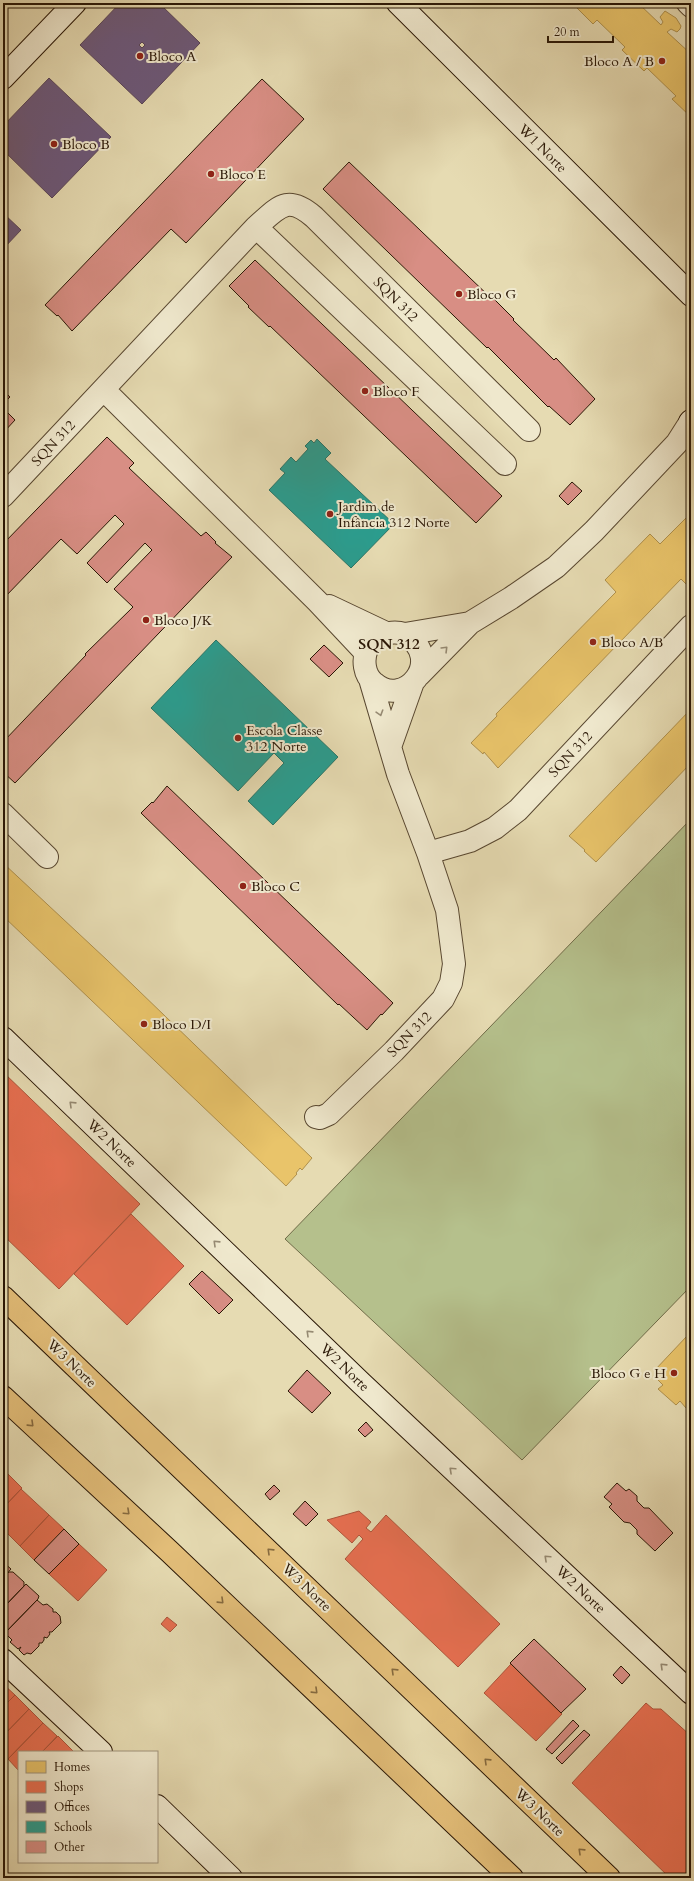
<svg xmlns="http://www.w3.org/2000/svg" width="694" height="1881" font-family="Cardo,serif">
  <style>
    .green { fill: #b5c08c; stroke: #6f6b48 }
    .homes { fill: #e9c46a; stroke: #af904c }
    .shops { fill: #e76f51; stroke: #ae543a }
    .offices { fill: #6d597a; stroke: #594557; fill-rule: evenodd }
    .schools { fill: #2a9d8f; stroke: #2a7466 }
    .building { fill: #d88e84; stroke: #291605 }
    .lines { fill: none; stroke-linecap: round; stroke-linejoin: round }
    .street-casing { stroke: #584730; stroke-width: 24 }
    .secondary-casing { stroke: #291605; stroke-width: 24 }
    .primary-casing { stroke: #291605; stroke-width: 24 }
    .street { stroke: #efe8cd; stroke-width: 22 }
    .secondary { stroke: #efe8cd; stroke-width: 22 }
    .primary { stroke: #e3be79; stroke-width: 22 }
    .oneway { stroke: #968a73 }
    .oneway2 { stroke: #866a3f }
    .poi-dot { fill: #8f2418; stroke: #efe8cd; stroke-width: 1.5 }
    .labels { text-anchor: middle; stroke-width: 4; stroke-linejoin: round; paint-order: stroke }
    .poi-label { font-size: 14px; fill: #291605; stroke: #efe8cd; text-anchor: start }
    .street-label { font-size: 14px; fill: #291605; stroke: #efe8cd }
    .neighbourhood-label { font-size: 15px; font-weight: bold; fill: #291605; stroke: #efe8cd }
  </style>
  <rect width="100%" height="100%" fill="#e6dbb2"/>
  <filter id="stains"><feTurbulence type="fractalNoise" baseFrequency=".005" numOctaves="4"/><feColorMatrix values="0 0 0 0 .2 0 0 0 0 .09 0 0 0 0 .02 0 0 0 .5 -.17"/></filter>
  <radialGradient id="worn" r=".72"><stop offset=".6" stop-color="#630" stop-opacity="0"/><stop offset="1" stop-color="#630" stop-opacity=".3"/></radialGradient>
  <!-- green -->
  <path class="green" d="M691 819V1286L522 1460 285 1239Z"/>
  <!-- homes -->
  <path class="homes" d="M572 3H638L661 25 663 22 660 17 665 11 676 18 681 26 680 29 677 32 671 29 667 32 691 54V117L672 99 676 96 647 68 644 71 622 50 625 47 597 20 593 24Z
    M688 516 691 519V589L681 579 498 768 484 752 483 754 471 743 497 716 496 714 616 592 605 580 650 534 660 544Z
    M691 709V763L596 862 584 851 585 850 569 836Z
    M3 863 107 960 312 1158 302 1170 300 1168 296 1173 297 1174 286 1186 3 916Z
    M687 1336 691 1340V1405L690 1404 686 1408 680 1401 676 1405 658 1389 663 1385 656 1378 659 1375 654 1371Z"/>
  <!-- shops -->
  <path class="shops" d="M3 1072 140 1204 59 1289 3 1235Z
    M131 1214 184 1266 127 1325 74 1274Z
    M3 1471 7 1475 3 1479Z
    M8 1474 22 1488 3 1508V1479Z
    M21 1489 49 1515 20 1546 3 1529V1508Z
    M359 1511 371 1522 366 1528 371 1532 386 1515 500 1624 458 1667 345 1559 363 1539 359 1535 352 1543 327 1520Z
    M49 1515 64 1529 34 1560 20 1546Z
    M79 1544 107 1570 78 1601 49 1574Z
    M167 1617 177 1625 170 1632 161 1624Z
    M511 1664 562 1714 536 1741 484 1693Z
    M3 1684 15 1695 3 1707Z
    M15 1695 29 1709 3 1736V1707Z
    M646 1703 653 1709H661L691 1736V1878H670L572 1783Z
    M29 1709 43 1723 8 1759 3 1754V1736Z
    M43 1723 57 1736 42 1752H19V1771L8 1759Z
    M58 1736 74 1752H42Z"/>
  <!-- offices -->
  <path class="offices" d="M120 3H159L200 43 142 104 80 45ZM142 42 145 45 142 48 139 45Z
    M49 78 111 137 52 198 3 150V126Z
    M3 213 21 230 3 249Z"/>
  <!-- schools -->
  <path class="schools" d="M317 439 331 453 325 459 394 524 351 568 269 490 285 473 280 469 291 457 296 462 308 449 305 446 311 440 314 443Z
    M216 640 338 757 273 825 248 801 284 763 274 753 238 791 151 708Z"/>
  <!-- building -->
  <path class="building" d="M262 79 304 119 186 243 171 229 72 331 58 315 57 316 45 305Z
    M349 162 493 300 494 299 514 319 513 320 554 360 556 358 595 399 570 425 549 406 548 407 488 347 487 348 323 189Z
    M255 260 502 496 476 523 270 326 269 327 248 307 249 306 229 286Z
    M3 390 10 397 3 404Z
    M3 408 15 420 3 433Z
    M107 437 134 463 129 468 201 536 206 532 216 542 215 543 232 557 15 783 3 772V742L86 655 85 654 133 607 114 589 152 550 145 543 107 583 87 563 124 524 115 515 77 554 61 539 3 599V544Z
    M572 482 582 491 568 505 559 496Z
    M324 645 343 663 329 677 310 659Z
    M167 786 393 1003 382 1015 381 1014 367 1030 339 1004 338 1005 141 813 152 802 153 803Z
    M202 1271 233 1300 219 1314 189 1284Z
    M307 1370 331 1393 312 1413 288 1391Z
    M366 1422 373 1430 365 1437 358 1430Z
    M617 1483 626 1491 629 1489 637 1496V1501L644 1508H649L673 1533 655 1551 637 1534V1530L630 1523 624 1522 609 1507 612 1504 604 1497Z
    M274 1485 280 1491 270 1500 265 1494Z
    M305 1501 318 1514 306 1526 293 1514Z
    M64 1529 79 1544 49 1574 34 1560Z
    M3 1562 11 1569 3 1578Z
    M9 1572H13L24 1582V1586L3 1608V1578Z
    M26 1584 39 1596 38 1599 3 1635V1608Z
    M37 1600 43 1605 47 1604 53 1609V1612H56L60 1616 61 1623 52 1632H49L50 1634 47 1638 44 1637V1640L42 1643H39V1646L31 1654 27 1653 24 1655 19 1650 21 1647 18 1649 10 1642 12 1640 5 1633Z
    M534 1639 586 1689 561 1713 510 1663Z
    M621 1666 630 1675 622 1684 613 1675Z
    M573 1720 579 1726 552 1754 546 1749Z
    M584 1730 590 1735 562 1764 556 1758Z"/>
  <g class="lines">
    <!-- street casing -->
    <g class="street-casing">
      <path id="street" d="M688 3 691 6
        M256 227 505 464
        M104 390 318 602 365 652
        M3 496 256 227C279 207 287 194 314 217L529 430
        M329 606 386 633
        M405 634C446 660 404 710 374 683 369 679 366 673 365 667 361 642 383 628 405 634L470 623
        M419 675 470 623 511 598 556 567 594 531 677 443 691 421
        M390 747 413 682
        M3 814 47 857
        M428 853 470 841 495 828 518 810 691 626
        M316 1117 320 1118 329 1114 394 1051 443 999 451 983 454 964 447 910 428 853 398 774 370 679"/>
    </g>
    <!-- secondary casing -->
    <g class="secondary-casing">
      <path id="secondary" d="M398 3 691 295
        M3 78 75 3
        M690 422 691 421
        M3 1038 361 1383 691 1693
        M3 1660 101 1752
        M157 1806 231 1878"/>
    </g>
    <!-- primary casing -->
    <g class="primary-casing">
      <path id="primary" d="M3 1297 609 1878
        M3 1397 170 1552 512 1878"/>
    </g>
    <!-- street -->
    <use href="#street" class="street"/>
    <!-- secondary -->
    <use href="#secondary" class="secondary"/>
    <!-- primary -->
    <use href="#primary" class="primary"/>
  </g>
  <!-- one-way arrows -->
  <defs><path id="oneway-chevron" d="M-2-3.5L2.5 0L-2 3.5" fill="none" stroke-width="1.6" stroke-linecap="round" stroke-linejoin="round"/></defs>
  <g class="oneway">
    <use href="#oneway-chevron" transform="translate(445 649) rotate(-45)"/>
    <use href="#oneway-chevron" transform="translate(380 713) rotate(73)"/>
    <use href="#oneway-chevron" transform="translate(72 1104) rotate(-136)"/>
    <use href="#oneway-chevron" transform="translate(216 1243) rotate(-136)"/>
    <use href="#oneway-chevron" transform="translate(309 1333) rotate(-136)"/>
    <use href="#oneway-chevron" transform="translate(452 1470) rotate(-137)"/>
    <use href="#oneway-chevron" transform="translate(547 1558) rotate(-137)"/>
    <use href="#oneway-chevron" transform="translate(663 1666) rotate(-136)"/>
  </g>
  <g class="oneway2">
    <use href="#oneway-chevron" transform="translate(31 1424) rotate(44)"/>
    <use href="#oneway-chevron" transform="translate(127 1512) rotate(43)"/>
    <use href="#oneway-chevron" transform="translate(270 1551) rotate(-136)"/>
    <use href="#oneway-chevron" transform="translate(221 1601) rotate(44)"/>
    <use href="#oneway-chevron" transform="translate(394 1671) rotate(-136)"/>
    <use href="#oneway-chevron" transform="translate(315 1691) rotate(44)"/>
    <use href="#oneway-chevron" transform="translate(487 1761) rotate(-136)"/>
    <use href="#oneway-chevron" transform="translate(581 1851) rotate(-136)"/>
  </g>
  <!-- markers -->
  <g class="poi-dot">
    <circle cx="140" cy="56" r="4"/>
    <circle cx="662" cy="61" r="4"/>
    <circle cx="54" cy="144" r="4"/>
    <circle cx="211" cy="174" r="4"/>
    <circle cx="459" cy="294" r="4"/>
    <circle cx="365" cy="391" r="4"/>
    <circle cx="330" cy="514" r="4"/>
    <circle cx="146" cy="620" r="4"/>
    <circle cx="593" cy="642" r="4"/>
    <circle cx="238" cy="738" r="4"/>
    <circle cx="243" cy="886" r="4"/>
    <circle cx="144" cy="1024" r="4"/>
    <circle cx="674" cy="1373" r="4"/>
  </g>
  <g class="labels">
    <!-- poi labels -->
    <g class="poi-label">
      <text x="148" y="61">Bloco A</text>
      <text x="654" y="66" text-anchor="end">Bloco A / B</text>
      <text x="62" y="149">Bloco B</text>
      <text x="219" y="179">Bloco E</text>
      <text x="467" y="299">Bloco G</text>
      <text x="373" y="396">Bloco F</text>
      <text x="338" y="511">Jardim de<tspan x="338" dy="16">Infância 312 Norte</tspan></text>
      <text x="154" y="625">Bloco J/K</text>
      <text x="601" y="647">Bloco A/B</text>
      <text x="246" y="735">Escola Classe<tspan x="246" dy="16">312 Norte</tspan></text>
      <text x="251" y="891">Bloco C</text>
      <text x="152" y="1029">Bloco D/I</text>
      <text x="666" y="1378" text-anchor="end">Bloco G e H</text>
    </g>
    <!-- street labels -->
    <g class="street-label">
      <text transform="translate(543 148) rotate(45)" y="5">W1 Norte</text>
      <text transform="translate(396 299) rotate(45)" y="5">SQN 312</text>
      <text transform="translate(53 443) rotate(-47)" y="5">SQN 312</text>
      <text transform="translate(570 754) rotate(-47)" y="5">SQN 312</text>
      <text transform="translate(409 1034) rotate(-46)" y="5">SQN 312</text>
      <text transform="translate(112 1143) rotate(44)" y="5">W2 Norte</text>
      <text transform="translate(72 1363) rotate(44)" y="5">W3 Norte</text>
      <text transform="translate(345 1367) rotate(44)" y="5">W2 Norte</text>
      <text transform="translate(307 1587) rotate(44)" y="5">W3 Norte</text>
      <text transform="translate(581 1589) rotate(43)" y="5">W2 Norte</text>
      <text transform="translate(540 1812) rotate(44)" y="5">W3 Norte</text>
    </g>
    <!-- neighbourhood labels -->
    <g class="neighbourhood-label">
      <text x="389" y="649">SQN 312</text>
    </g>
  </g>
  <!-- margin -->
  <rect width="694" height="1881" fill="none" stroke="#e6dbb2" stroke-width="16"/>
  <rect x="4" y="4" width="686" height="1873" fill="none" stroke="#291605" stroke-width="2"/>
  <rect x="8" y="8" width="678" height="1865" fill="none" stroke="#291605"/>
  <!-- legend -->
  <rect x="18" y="1751" width="140" height="112" fill="#efe8cd" stroke="#a0947d"/>
  <rect x="26" y="1761" width="20" height="12" fill="#e9c46a" stroke="#a0947d"/>
  <text x="54" y="1771" font-size="12" fill="#291605">Homes</text>
  <rect x="26" y="1781" width="20" height="12" fill="#e76f51" stroke="#a0947d"/>
  <text x="54" y="1791" font-size="12" fill="#291605">Shops</text>
  <rect x="26" y="1801" width="20" height="12" fill="#6d597a" stroke="#a0947d"/>
  <text x="54" y="1811" font-size="12" fill="#291605">Offices</text>
  <rect x="26" y="1821" width="20" height="12" fill="#2a9d8f" stroke="#a0947d"/>
  <text x="54" y="1831" font-size="12" fill="#291605">Schools</text>
  <rect x="26" y="1841" width="20" height="12" fill="#d88e84" stroke="#a0947d"/>
  <text x="54" y="1851" font-size="12" fill="#291605">Other</text>
  <!-- scale -->
  <path d="M548 36v6h65v-6" fill="none" stroke="#291605" stroke-width="2"/>
  <text x="554" y="36" font-size="12" fill="#291605" stroke="#efe8cd" stroke-width="3" paint-order="stroke">20 m</text>
  <rect width="100%" height="100%" filter="url(#stains)"/>
  <rect width="100%" height="100%" fill="url(#worn)"/>
</svg>
